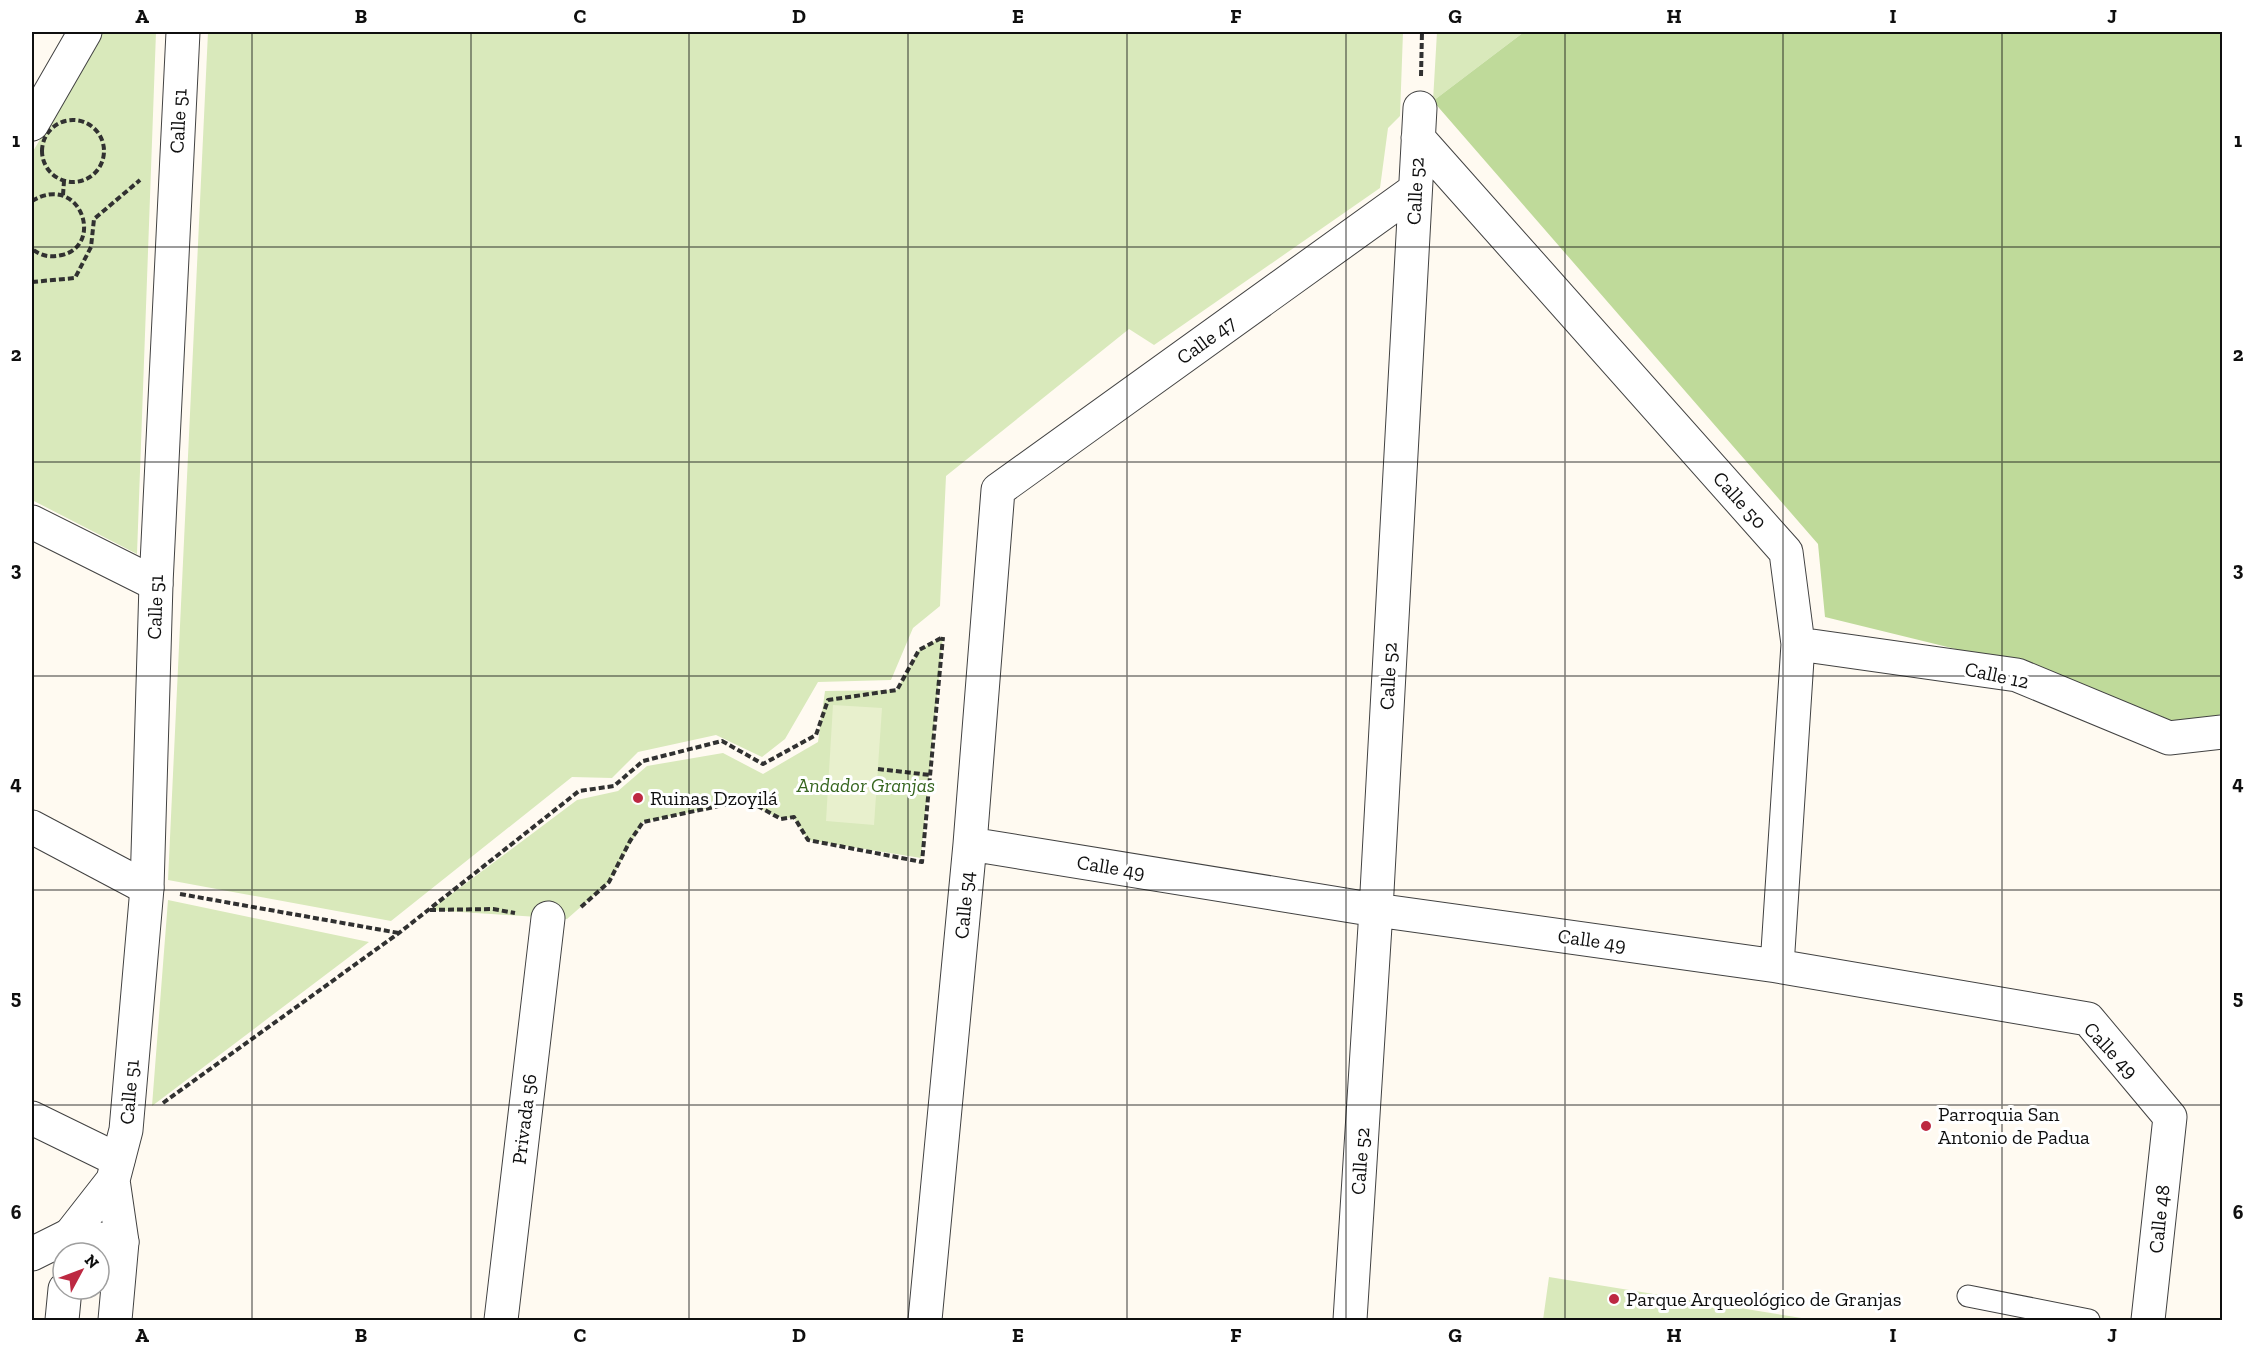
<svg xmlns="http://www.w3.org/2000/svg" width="2254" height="1352" font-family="'Zilla Slab',serif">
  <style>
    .green { fill: #d9e9bb }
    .forest { fill: #bfda9a }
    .pitch { fill: #e8f0cd }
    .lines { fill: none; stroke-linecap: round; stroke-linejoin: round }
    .service-casing { stroke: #424242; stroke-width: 23 }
    .minor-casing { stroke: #424242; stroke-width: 35 }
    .tertiary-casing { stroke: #424242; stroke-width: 35 }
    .path { stroke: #313131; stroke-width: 4; stroke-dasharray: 6 3; stroke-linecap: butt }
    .service { stroke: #fff; stroke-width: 21 }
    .minor { stroke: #fff; stroke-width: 33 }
    .tertiary { stroke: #fff; stroke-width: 33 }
    .grid { fill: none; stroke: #0f0f0f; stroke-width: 1.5; stroke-opacity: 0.55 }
    .poi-dot { fill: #bd2942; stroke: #fff; stroke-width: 2 }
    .labels { text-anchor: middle; stroke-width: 6; stroke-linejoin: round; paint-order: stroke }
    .street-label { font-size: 20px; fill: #0f0f0f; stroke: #fff }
    .park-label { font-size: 20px; font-style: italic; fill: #376620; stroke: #fff }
    .poi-label { font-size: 20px; fill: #0f0f0f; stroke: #fff; text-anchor: start }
    .neatline { fill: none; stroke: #0f0f0f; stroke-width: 2 }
    .grid-label { font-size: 20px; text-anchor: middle; font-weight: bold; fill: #0f0f0f }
  </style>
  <rect width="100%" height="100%" fill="#fffaf1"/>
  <!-- green -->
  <path class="green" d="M103 32H156L137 554 32 500V153Z
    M208 32H1403L1400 116 1388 128 1380 188 1154 345 1129 329 946 476 940 606 913 628 891 680 818 682 785 739 762 757 716 735 638 752 612 778 572 777 391 921 168 880Z
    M1437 32H1524L1433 101Z
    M943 637 921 858 808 840 794 818C771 819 765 810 747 800L643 822 609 882 567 919 430 910 577 800 618 791 647 766 723 753 763 774 818 742 825 691 897 690 919 650Z
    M168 900 369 942 152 1106Z
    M1549 1277 1814 1320H1543Z"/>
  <!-- forest -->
  <path class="forest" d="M1524 32H2222V714L2177 725 2021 665 1825 617 1818 544 1433 101Z"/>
  <!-- pitch -->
  <path class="pitch" d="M833 705 882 708 874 825 826 821Z"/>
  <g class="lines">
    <!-- service casing -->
    <g class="service-casing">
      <path id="service" d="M1968 1296 2089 1320"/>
    </g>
    <!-- minor casing -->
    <g class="minor-casing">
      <path id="minor" d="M32 124 85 32
        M1418 138 1786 552 1798 644 1777 966
        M32 522 156 584
        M1798 644 2017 675 2169 738 2222 732
        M32 827 147 888
        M970 844 1376 910 1777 966 2088 1019 2170 1117 2148 1320
        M32 1118 118 1160
        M32 1254 70 1235 122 1242
        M501 1320 548 918
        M925 1320 970 844 998 490 1415 190
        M1350 1320 1376 910 1420 108"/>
    </g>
    <!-- tertiary casing -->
    <g class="tertiary-casing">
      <path id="tertiary" d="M68 1253 70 1235 113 1180
        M62 1320 65 1289
        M115 1320 122 1242 113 1180 126 1130 147 888 156 584 183 32"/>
    </g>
    <!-- path -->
    <path class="path" d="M1421 76 1422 32
      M42 151a31 31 0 1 1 62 0a31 31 0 1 1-62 0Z
      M63 195 64 181
      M32 201C80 172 105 245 62 255 50 258 41 256 32 249
      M32 282 75 278 91 247 94 219 140 180
      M878 769 930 775
      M180 894 399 933
      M581 907 609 882 630 841 643 822 747 800 781 819 794 817 808 840 922 862 943 637
      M430 910 493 909 515 913
      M163 1103 399 933 579 791 614 786 643 761 722 741 763 764 816 735 828 700 897 690 919 650 943 637"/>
    <!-- service -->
    <use href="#service" class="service"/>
    <!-- minor -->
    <use href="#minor" class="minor"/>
    <!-- tertiary -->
    <use href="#tertiary" class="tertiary"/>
  </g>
  <!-- grid -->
  <path class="grid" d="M252 32V1320M471 32V1320M689 32V1320M908 32V1320M1127 32V1320M1346 32V1320M1565 32V1320M1783 32V1320M2002 32V1320M32 247H2222M32 462H2222M32 676H2222M32 890H2222M32 1105H2222"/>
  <!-- markers -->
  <g class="poi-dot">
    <circle cx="638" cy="798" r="6"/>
    <circle cx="1926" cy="1126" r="6"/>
    <circle cx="1614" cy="1299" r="6"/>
  </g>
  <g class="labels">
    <!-- street labels -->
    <g class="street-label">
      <text transform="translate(178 121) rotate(-87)" y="7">Calle 51</text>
      <text transform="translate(1415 191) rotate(-87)" y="7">Calle 52</text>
      <text transform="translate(1206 340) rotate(-36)" y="7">Calle 47</text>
      <text transform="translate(1740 500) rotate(48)" y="7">Calle 50</text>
      <text transform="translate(155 607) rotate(-88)" y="7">Calle 51</text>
      <text transform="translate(1997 675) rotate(12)" y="7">Calle 12</text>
      <text transform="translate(1388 676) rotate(-87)" y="7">Calle 52</text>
      <text transform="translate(1111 867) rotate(9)" y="7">Calle 49</text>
      <text transform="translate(964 905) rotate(-85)" y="7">Calle 54</text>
      <text transform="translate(1592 940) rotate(8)" y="7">Calle 49</text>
      <text transform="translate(2111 1050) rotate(47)" y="7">Calle 49</text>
      <text transform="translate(129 1092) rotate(-85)" y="7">Calle 51</text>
      <text transform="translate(524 1119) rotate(-83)" y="7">Privada 56</text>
      <text transform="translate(1360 1161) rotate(-86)" y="7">Calle 52</text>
      <text transform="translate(2159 1219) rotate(-84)" y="7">Calle 48</text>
    </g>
    <!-- park labels -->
    <g class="park-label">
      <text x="866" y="792">Andador Granjas</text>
    </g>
    <!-- poi labels -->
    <g class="poi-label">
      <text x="650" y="805">Ruinas Dzoyilá</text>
      <text x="1938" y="1121">Parroquia San<tspan x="1938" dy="23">Antonio de Padua</tspan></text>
      <text x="1626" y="1306">Parque Arqueológico de Granjas</text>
    </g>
  </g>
  <!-- border -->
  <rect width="2254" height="1352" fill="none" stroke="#ffffff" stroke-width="66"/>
  <!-- north arrow -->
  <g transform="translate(81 1271) rotate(49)"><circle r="28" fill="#ffffff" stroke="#9f9f9f" stroke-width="1.5"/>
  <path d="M0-4.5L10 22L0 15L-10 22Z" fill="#bd2942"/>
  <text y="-9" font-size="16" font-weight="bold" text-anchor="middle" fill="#0f0f0f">N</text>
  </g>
  <rect x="33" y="33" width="2188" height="1286" class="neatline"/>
  <g class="grid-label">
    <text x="142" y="23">A</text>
    <text x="361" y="23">B</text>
    <text x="580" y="23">C</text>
    <text x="799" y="23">D</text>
    <text x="1018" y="23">E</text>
    <text x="1236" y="23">F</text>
    <text x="1455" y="23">G</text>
    <text x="1674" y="23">H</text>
    <text x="1893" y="23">I</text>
    <text x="2112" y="23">J</text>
    <text x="16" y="147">1</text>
    <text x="2238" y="147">1</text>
    <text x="16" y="361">2</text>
    <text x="2238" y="361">2</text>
    <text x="16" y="576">3</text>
    <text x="2238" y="576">3</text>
    <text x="16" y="790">4</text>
    <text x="2238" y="790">4</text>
    <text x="16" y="1004">5</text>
    <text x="2238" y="1004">5</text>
    <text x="16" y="1219">6</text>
    <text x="2238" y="1219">6</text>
    <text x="142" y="1342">A</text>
    <text x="361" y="1342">B</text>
    <text x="580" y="1342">C</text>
    <text x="799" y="1342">D</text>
    <text x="1018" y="1342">E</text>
    <text x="1236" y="1342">F</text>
    <text x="1455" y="1342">G</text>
    <text x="1674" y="1342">H</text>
    <text x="1893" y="1342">I</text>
    <text x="2112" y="1342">J</text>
  </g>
</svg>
